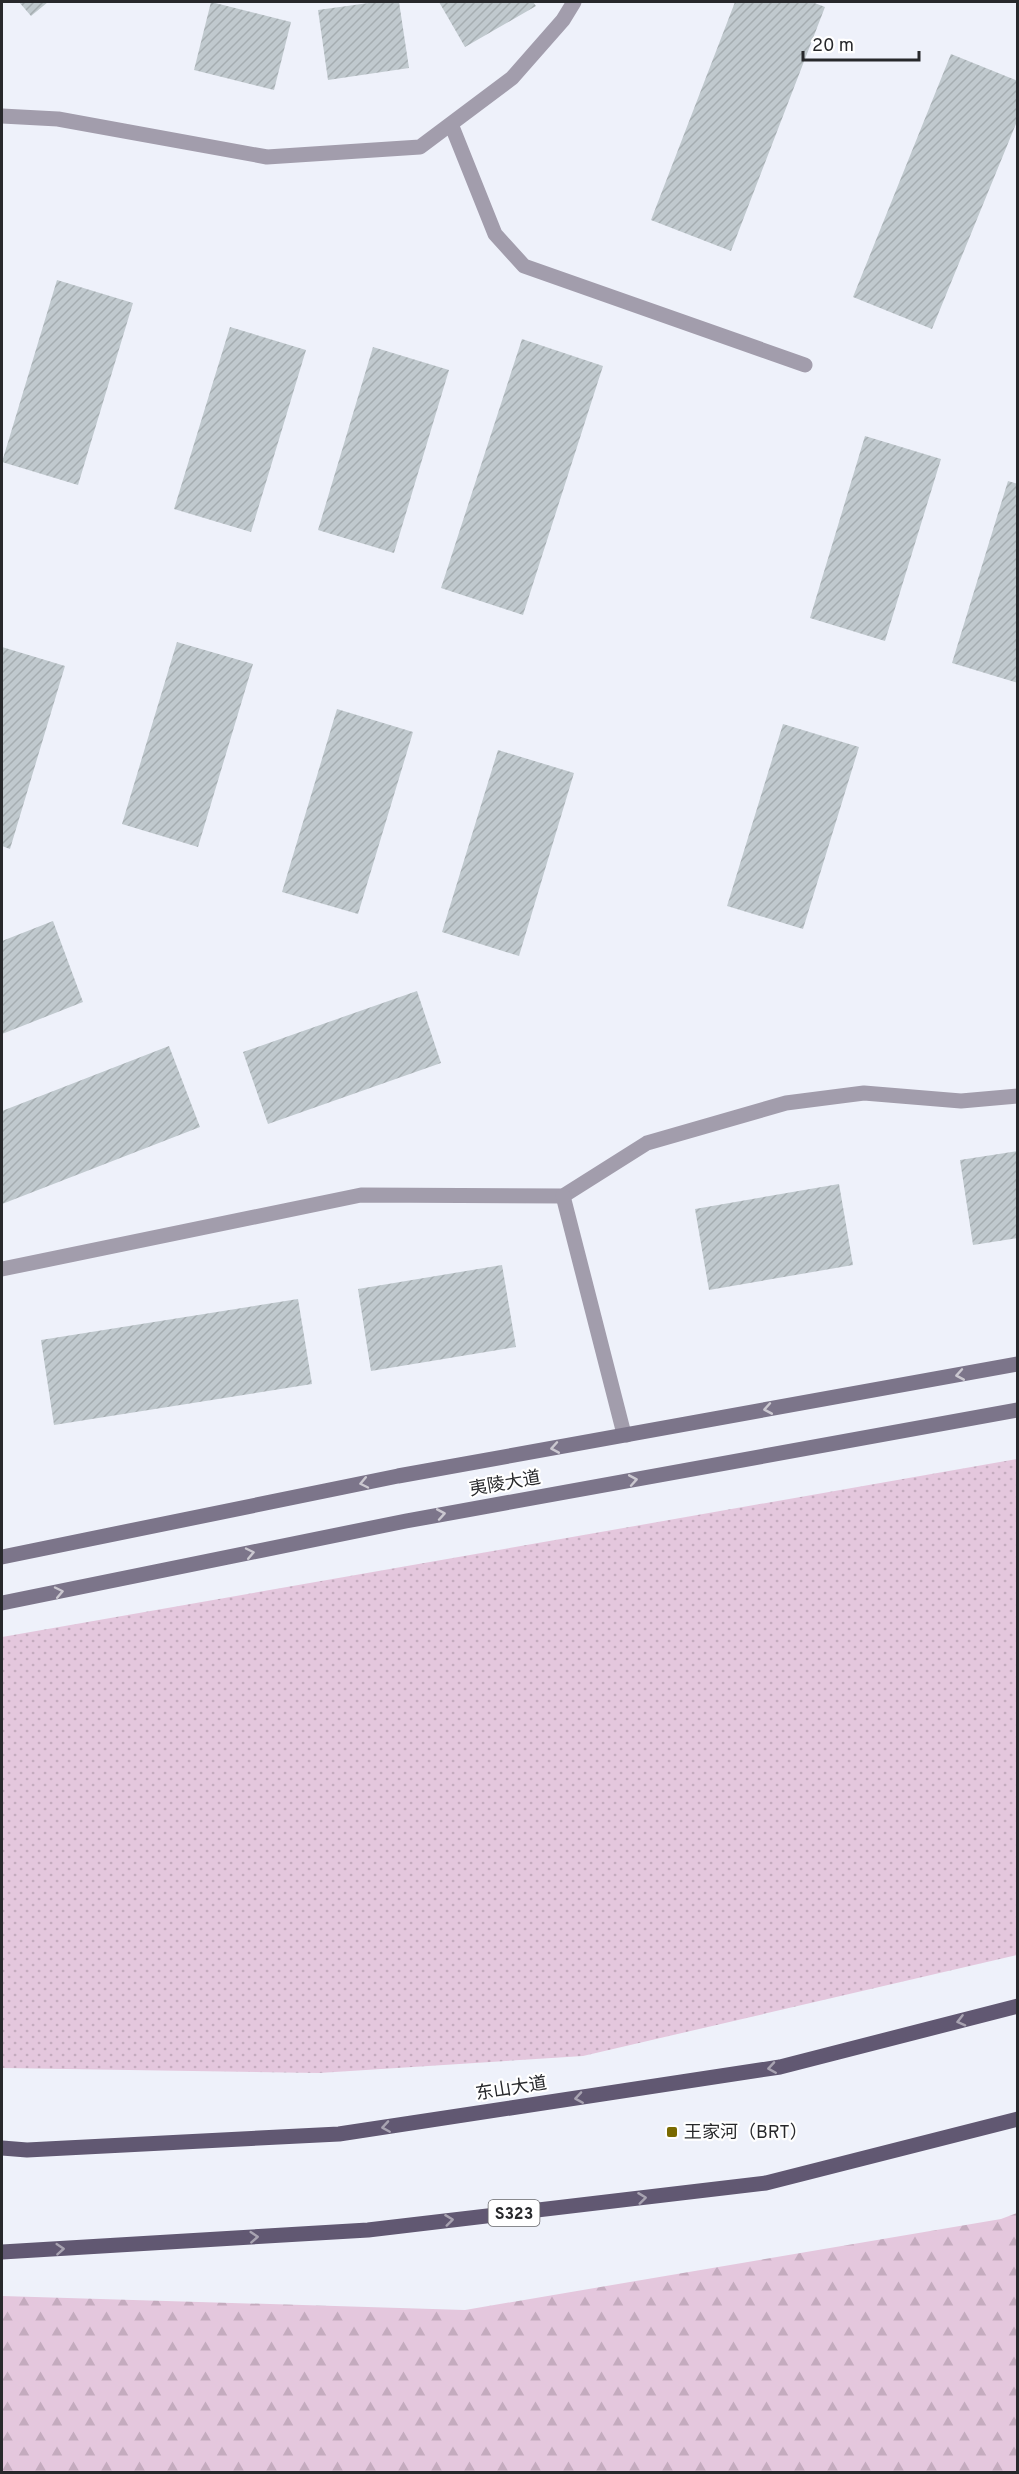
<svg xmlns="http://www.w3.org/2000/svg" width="1019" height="2474" font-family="Overpass,'Noto Sans SC',sans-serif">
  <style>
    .forest { fill: url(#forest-firs) }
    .park { fill: url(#park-dots) }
    .building { fill: url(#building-hatch) }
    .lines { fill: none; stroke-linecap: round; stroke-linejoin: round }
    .lane { stroke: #a29dac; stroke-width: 15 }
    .street { stroke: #a29dac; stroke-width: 15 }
    .secondary { stroke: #7c758a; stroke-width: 15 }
    .primary { stroke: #615872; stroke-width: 15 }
    .oneway { stroke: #cbc8d0 }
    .oneway2 { stroke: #a8a3b1 }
    .poi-dot { fill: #7a6a00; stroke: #fff; stroke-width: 2 }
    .labels { text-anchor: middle; stroke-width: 4.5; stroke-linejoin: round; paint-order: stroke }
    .shield { fill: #fff; stroke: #68686b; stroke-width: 1.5 }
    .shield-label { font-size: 16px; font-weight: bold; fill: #27282b }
    .street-label { font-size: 18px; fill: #27282b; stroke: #fff }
    .poi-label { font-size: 18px; fill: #27282b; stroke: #fff; text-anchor: start }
  </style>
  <defs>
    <pattern id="forest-firs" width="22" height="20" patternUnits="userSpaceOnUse" patternTransform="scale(1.5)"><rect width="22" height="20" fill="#e4c7dd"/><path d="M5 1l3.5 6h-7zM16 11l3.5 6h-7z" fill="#c4abbe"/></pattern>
    <pattern id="park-dots" width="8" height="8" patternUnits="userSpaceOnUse" patternTransform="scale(1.5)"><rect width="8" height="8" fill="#e4c7dd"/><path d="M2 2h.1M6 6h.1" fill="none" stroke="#c4abbe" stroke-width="1.8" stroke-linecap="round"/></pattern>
    <pattern id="building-hatch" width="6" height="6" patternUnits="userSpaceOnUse" patternTransform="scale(1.5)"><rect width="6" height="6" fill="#c0c9ce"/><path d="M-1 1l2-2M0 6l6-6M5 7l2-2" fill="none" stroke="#a5adb1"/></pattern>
  </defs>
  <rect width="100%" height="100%" fill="#eef1fa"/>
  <!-- forest -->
  <path class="forest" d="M1017 2213V2472H2V2296L465 2310 1001 2219Z"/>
  <!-- park -->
  <path class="park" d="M1017 1459V1955L583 2056 319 2073 2 2068V1637Z"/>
  <!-- building -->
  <path class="building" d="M19 2H48L31 16Z
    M211 2 291 22 274 90 194 70Z
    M376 2H399L409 68 328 80 318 10Z
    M439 2H533L536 6 465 47Z
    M735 2H812L825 7 731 251 651 220Z
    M951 54 1018 81V119L932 329 853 297Z
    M57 280 133 303 78 485 2 462Z
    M230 327 306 350 251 532 174 509Z
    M522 339 603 366 523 615 441 588Z
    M373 347 449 370 394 553 318 530Z
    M865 436 941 459 885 641 810 618Z
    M1008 481 1018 484V683L952 663Z
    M177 642 253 664 198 847 122 824Z
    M2 647 65 666 10 849 2 846Z
    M337 709 413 732 358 914 282 892Z
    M783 724 859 747 803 929 727 906Z
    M498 750 574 773 519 956 442 932Z
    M53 921 83 1002 2 1034V941Z
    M417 991 441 1063 268 1124 243 1052Z
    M169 1046 200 1127 2 1204V1111Z
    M1018 1151V1238L973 1245 960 1160Z
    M839 1184 853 1265 709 1290 695 1209Z
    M502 1265 516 1347 371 1371 358 1289Z
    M298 1299 312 1384 54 1425 41 1340Z"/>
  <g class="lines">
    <!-- lane -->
    <path class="lane" d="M2 116 58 119 267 157 420 147 512 78 563 20 574 2
      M451 124 495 234 524 266 805 365
      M2 1269 361 1195 563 1196 647 1143 786 1103 864 1093 961 1101 1018 1096"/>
    <!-- street -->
    <path class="street" d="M563 1196 623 1430 627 1435"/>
    <!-- secondary -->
    <path class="secondary" d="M2 1557 398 1476 1018 1364
      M2 1603 406 1521 1018 1410"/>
    <!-- primary -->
    <path class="primary" d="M2 2148 27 2150 339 2134 780 2067 1018 2006
      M2 2252 368 2230 766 2183 1018 2119"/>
  </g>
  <!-- one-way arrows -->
  <defs><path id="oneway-chevron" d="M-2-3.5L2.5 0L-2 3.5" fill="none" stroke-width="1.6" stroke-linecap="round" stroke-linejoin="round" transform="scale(1.5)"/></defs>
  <g class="oneway">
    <use href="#oneway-chevron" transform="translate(960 1375) rotate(170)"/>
    <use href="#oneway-chevron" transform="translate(768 1409) rotate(170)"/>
    <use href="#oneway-chevron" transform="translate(555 1448) rotate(170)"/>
    <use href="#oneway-chevron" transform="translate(633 1480) rotate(-10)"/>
    <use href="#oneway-chevron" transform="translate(364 1483) rotate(168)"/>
    <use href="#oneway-chevron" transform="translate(441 1514) rotate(-10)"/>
    <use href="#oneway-chevron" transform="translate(250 1553) rotate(-12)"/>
    <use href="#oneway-chevron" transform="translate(59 1592) rotate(-12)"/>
  </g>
  <g class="oneway2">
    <use href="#oneway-chevron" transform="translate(961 2021) rotate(166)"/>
    <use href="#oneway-chevron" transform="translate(772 2068) rotate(171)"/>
    <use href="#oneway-chevron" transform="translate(579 2098) rotate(171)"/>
    <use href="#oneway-chevron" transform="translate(386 2127) rotate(171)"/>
    <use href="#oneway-chevron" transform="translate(642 2198) rotate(-7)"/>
    <use href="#oneway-chevron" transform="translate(449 2220) rotate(-7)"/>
    <use href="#oneway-chevron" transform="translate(254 2237) rotate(-4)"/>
    <use href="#oneway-chevron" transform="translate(60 2249) rotate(-4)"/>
  </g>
  <!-- markers -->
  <rect class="poi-dot" x="666" y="2126" width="12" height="12" rx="3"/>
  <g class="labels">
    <!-- shield labels -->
    <rect class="shield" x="488.5" y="2200" width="51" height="26" rx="4.5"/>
    <g class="shield-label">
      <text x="514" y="2219">S323</text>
    </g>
    <!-- street labels -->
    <g class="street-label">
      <text transform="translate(505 1483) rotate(-10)" y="6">夷陵大道</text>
      <text transform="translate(511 2088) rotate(-9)" y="6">东山大道</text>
    </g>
    <!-- poi labels -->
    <g class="poi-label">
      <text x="684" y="2138">王家河（BRT）</text>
    </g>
  </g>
  <!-- border -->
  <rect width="1019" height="2474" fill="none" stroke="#27282b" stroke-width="6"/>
  <!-- scale -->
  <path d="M803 51v9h116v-9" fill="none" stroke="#27282b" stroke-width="3"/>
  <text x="812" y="51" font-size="18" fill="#27282b" stroke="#ffffff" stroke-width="4.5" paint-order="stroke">20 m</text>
</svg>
